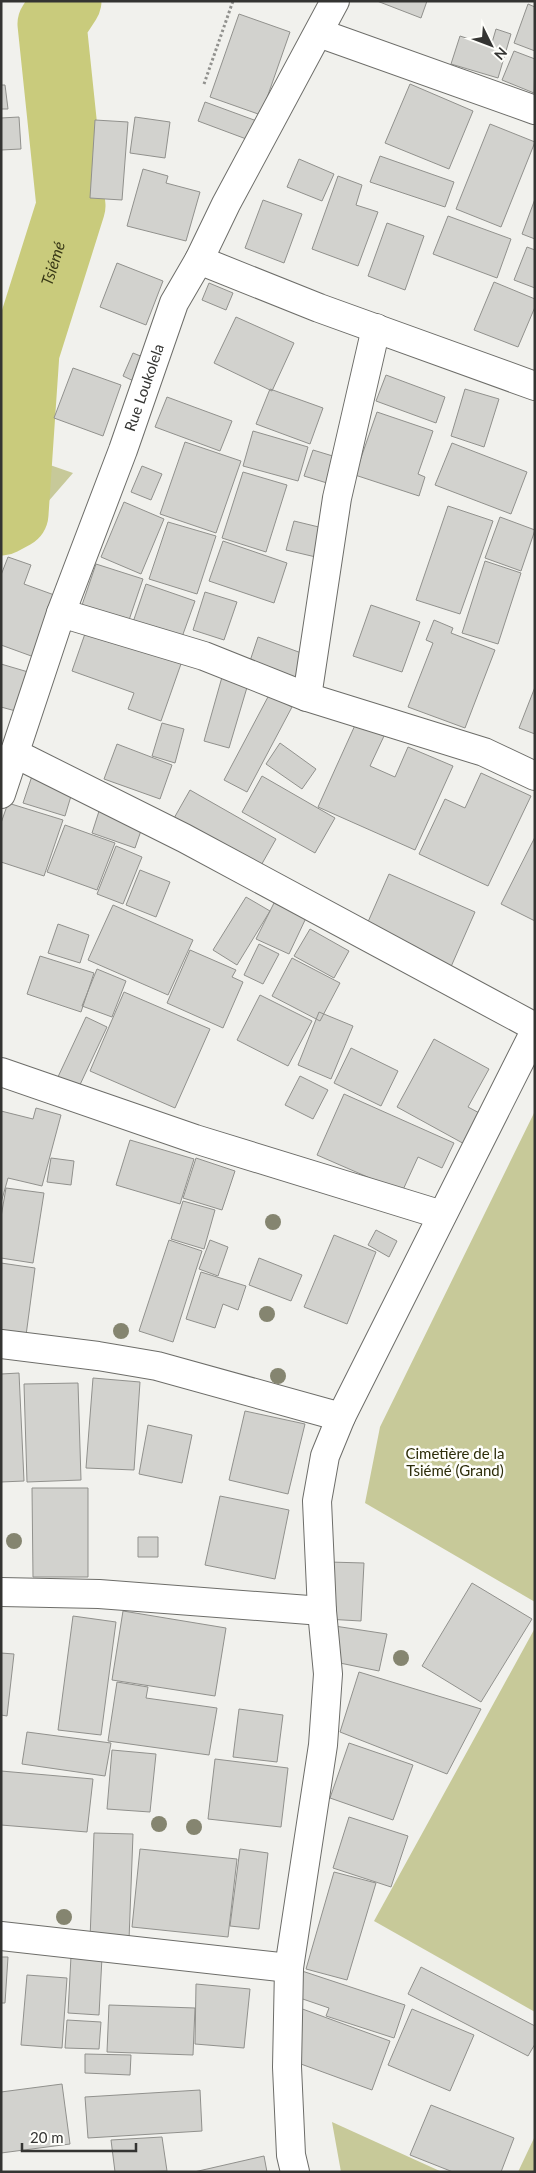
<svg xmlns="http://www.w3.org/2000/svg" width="536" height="2173" font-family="Lato,sans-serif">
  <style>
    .green { fill: #c7c999 }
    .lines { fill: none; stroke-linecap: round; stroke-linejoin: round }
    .river { stroke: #c9cb7c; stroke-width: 69 }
    .building { fill: #d2d2ce; stroke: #91918d }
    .minor-casing { stroke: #6d6d69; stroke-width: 30 }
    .path { stroke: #91918e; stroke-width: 3; stroke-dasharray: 2.5 2.5; stroke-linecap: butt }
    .minor { stroke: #fff; stroke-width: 28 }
    .tree { fill: #858570 }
    .labels { text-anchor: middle; stroke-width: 5; stroke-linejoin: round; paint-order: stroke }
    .street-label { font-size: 15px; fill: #343432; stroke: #fefefa }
    .park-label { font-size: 15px; fill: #2c2c09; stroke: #fefefa }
    .water-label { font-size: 16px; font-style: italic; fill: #383816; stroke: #fefefa }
  </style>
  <rect width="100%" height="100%" fill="#f1f1ed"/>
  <!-- green -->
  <path class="green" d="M1 448 73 473 1 556Z
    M535 1111V1602L365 1503 380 1427Z
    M535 1628V2012L374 1921Z
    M332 2122 442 2172H341Z
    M535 2136V2172H518Z"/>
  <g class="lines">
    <!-- river -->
    <path class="river" id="s1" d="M1 521 14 514 25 352 71 206 52 24 67 1"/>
  </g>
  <!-- building -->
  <path class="building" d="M377 1H427L421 18Z
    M528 4 535 7V51L514 43Z
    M239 14 290 32 261 115 210 97Z
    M496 29 511 34 498 78 451 64 460 36 491 46Z
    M514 51 535 59 534 93 502 80Z
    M410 84 473 111 449 169 385 143Z
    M1 85H5L8 109H1Z
    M205 102 265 124 257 143 198 121Z
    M19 117 21 149 1 150V118Z
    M135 117 170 122 165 158 130 153Z
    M95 120 128 122 122 200 90 198Z
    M490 124 535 142 501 227 456 209Z
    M380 156 454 182 445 207 370 182Z
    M299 159 334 174 322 201 287 187Z
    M143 169 168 176 166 183 200 192 186 241 127 226Z
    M338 176 362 185 356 205 378 212 358 266 312 249Z
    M535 199V239L522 234Z
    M263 200 302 214 284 263 245 248Z
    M448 216 511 239 497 278 433 254Z
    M387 223 424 236 405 290 368 276Z
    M527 247 535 250V288L514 280Z
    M117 263 163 281 146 325 100 307Z
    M494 282 535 299V307L518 347 474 330Z
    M209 283 233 293 226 310 202 300Z
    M236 317 294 343 272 391 214 363Z
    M133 353 153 361 142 385 123 376Z
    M73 368 121 385 103 436 54 418Z
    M386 375 445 397 436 423 376 401Z
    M270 389 323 408 310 444 256 424Z
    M465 389 499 399 484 447 451 436Z
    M167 397 232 421 220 451 155 427Z
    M377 412 433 431 418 474 425 477 419 496 355 475Z
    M253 431 308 447 298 481 243 466Z
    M185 442 241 461 216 533 160 514Z
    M452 443 527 472 511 514 435 485Z
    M313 450 336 457 327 483 304 476Z
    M142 466 162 474 151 500 131 492Z
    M243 472 287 485 266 552 222 538Z
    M124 502 164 519 141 574 101 557Z
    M448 506 493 521 460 614 416 600Z
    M500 517 535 530 521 571 485 558Z
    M294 521 327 529 320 558 286 550Z
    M168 522 216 536 197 594 149 579Z
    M223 541 287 563 274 603 209 581Z
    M8 557 31 565 24 584 57 596 34 657 1 645V575Z
    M485 561 521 573 498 644 462 633Z
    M96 564 143 579 128 623 81 608Z
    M146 584 195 601 178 648 130 631Z
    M205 592 237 602 224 640 193 630Z
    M371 605 420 622 402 672 353 656Z
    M434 620 453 628 451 633 495 650 465 728 408 707 433 643 426 640Z
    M87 628 182 661 161 721 128 709 134 693 72 671Z
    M258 637 304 654 294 683 248 667Z
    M1 664 35 674 23 713 1 707Z
    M222 677 248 684 229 748 204 741Z
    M535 687V734L519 728Z
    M269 695 292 707 247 792 224 780Z
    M162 723 184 729 175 763 152 756Z
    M356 723 384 736 370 766 395 777 408 747 453 766 415 850 318 807Z
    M280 743 316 769 302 789 266 764Z
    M117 744 172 765 160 799 104 779Z
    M33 773 74 786 65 816 23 803Z
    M481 773 531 796 488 886 419 854 445 799 465 808Z
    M262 776 335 818 315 853 242 812Z
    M190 790 276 839 255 876 169 827Z
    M8 803 63 820 44 876 1 862V823Z
    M100 808 144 822 135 848 92 833Z
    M65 825 115 843 97 890 47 872Z
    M535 837V921L501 904Z
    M116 846 142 857 123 904 97 894Z
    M140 870 170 882 156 917 126 905Z
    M389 874 475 912 450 969 364 931Z
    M246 897 270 911 237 965 213 950Z
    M274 903 306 918 289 954 256 939Z
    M113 905 193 940 168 995 88 960Z
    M58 924 89 935 80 963 48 953Z
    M310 929 349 951 334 978 294 956Z
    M259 944 279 954 263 984 244 975Z
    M190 950 236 970 232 977 243 982 223 1028 167 1003Z
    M40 956 94 973 81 1012 27 994Z
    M292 958 340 983 320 1021 272 996Z
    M97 969 126 981 112 1017 82 1006Z
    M124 992 210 1029 175 1108 90 1071Z
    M260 995 312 1021 288 1066 237 1040Z
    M319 1012 353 1026 331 1079 298 1065Z
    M86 1017 107 1027 78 1089 57 1079Z
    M434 1039 489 1069 468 1107 485 1116 468 1146 397 1107Z
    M351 1048 398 1071 381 1106 334 1083Z
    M300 1076 328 1090 313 1119 285 1105Z
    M344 1094 454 1143 442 1168 418 1157 402 1192 317 1155Z
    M36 1108 61 1115 42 1186 8 1178 1 1203V1111L33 1119Z
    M130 1140 194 1159 180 1204 116 1185Z
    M51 1158 74 1161 71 1185 47 1182Z
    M196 1158 235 1171 222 1210 183 1198Z
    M6 1188 44 1193 33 1263 1 1258V1217Z
    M183 1201 215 1210 204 1249 171 1239Z
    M376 1230 397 1241 389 1257 368 1245Z
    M334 1235 376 1252 347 1324 304 1307Z
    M169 1240 202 1251 173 1342 139 1331Z
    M210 1240 228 1247 218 1276 199 1269Z
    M259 1258 302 1275 291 1301 249 1285Z
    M1 1263 35 1268 25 1343 1 1340Z
    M201 1272 246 1286 238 1310 223 1304 215 1328 186 1319Z
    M19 1373 24 1481 1 1482V1374Z
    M93 1378 140 1382 134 1470 86 1468Z
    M78 1383 81 1480 27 1482 24 1384Z
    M245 1411 305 1424 288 1494 229 1480Z
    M148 1425 192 1435 182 1483 139 1474Z
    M32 1488H88V1577H33Z
    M220 1496 289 1510 275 1579 205 1565Z
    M138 1537H158V1557H138Z
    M329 1562 364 1563 361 1621 326 1619Z
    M472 1583 532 1619 481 1702 422 1666Z
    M123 1611 226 1628 215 1696 112 1680Z
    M73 1616 116 1622 101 1735 58 1730Z
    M328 1625 387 1634 379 1671 330 1661Z
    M1 1653 14 1654 7 1716 1 1715Z
    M359 1672 481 1709 447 1774 340 1732Z
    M117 1682 148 1687 146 1698 217 1708 209 1755 108 1741Z
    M239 1709 283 1715 277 1762 233 1757Z
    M27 1732 111 1743 105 1776 22 1764Z
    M349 1743 413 1765 393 1820 330 1798Z
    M112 1750 156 1754 150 1812 107 1809Z
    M215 1759 288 1768 281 1827 208 1819Z
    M1 1771 93 1779 87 1832 1 1825Z
    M349 1817 408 1836 391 1887 333 1868Z
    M94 1833 133 1834 129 1940 90 1939Z
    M140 1849 237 1859 228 1937 132 1927Z
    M240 1849 268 1853 259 1929 230 1926Z
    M334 1872 376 1883 347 1980 306 1969Z
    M71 1956 102 1957 99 2015 68 2013Z
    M1 1957H8L5 2003H1Z
    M421 1967 535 2026V2044L528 2056 408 1994Z
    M302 1971 405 2005 394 2038 326 2016 329 2008 294 1996Z
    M27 1975 67 1978 62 2048 21 2045Z
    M196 1984 250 1989 244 2048 195 2044Z
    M109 2005 195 2008 193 2055 107 2052Z
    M297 2007 390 2041 372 2090 290 2060Z
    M412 2009 474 2035 450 2091 388 2065Z
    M67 2020 101 2022 99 2049 65 2048Z
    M85 2054 131 2055 130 2075 85 2073Z
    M62 2084 70 2144 1 2153V2092Z
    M200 2090 202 2131 88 2138 85 2097Z
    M431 2105 514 2138 501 2172H453L410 2155Z
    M162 2137 167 2171 115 2172 111 2140Z
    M264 2156 267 2172H194Z"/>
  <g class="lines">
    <!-- minor casing -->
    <g class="minor-casing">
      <g id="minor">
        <path d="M319 33 535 110"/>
        <path d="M199 260 319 308 535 386"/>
        <path d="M61 613 204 656 307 697 484 752 535 776"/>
        <path d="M307 697 337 498 376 328"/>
        <path d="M14 753 184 838 535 1027"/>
        <path id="s2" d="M1 794 61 613 123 450 174 303 199 260 226 204 335 1"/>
        <path d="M1 1072 195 1139 442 1215"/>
        <path d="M1 1344 98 1356 157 1366 341 1417"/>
        <path d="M1 1592 99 1594 322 1611"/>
        <path d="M1 1936 289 1968"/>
        <path d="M295 2172 291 2155 287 2067 289 1968 323 1745 328 1674 322 1611 317 1501 325 1456 341 1417 535 1031"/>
      </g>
    </g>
    <!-- path -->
    <path class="path" d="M204 84 233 1"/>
    <!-- minor -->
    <use href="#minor" class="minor"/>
  </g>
  <!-- trees -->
  <g class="tree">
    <circle cx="273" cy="1222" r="8"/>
    <circle cx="267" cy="1314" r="8"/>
    <circle cx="121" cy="1331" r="8"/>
    <circle cx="278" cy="1376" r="8"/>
    <circle cx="14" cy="1541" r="8"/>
    <circle cx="401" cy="1658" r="8"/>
    <circle cx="159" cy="1824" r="8"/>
    <circle cx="194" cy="1827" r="8"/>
    <circle cx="64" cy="1917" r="8"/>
  </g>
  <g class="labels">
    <!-- street labels -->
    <g class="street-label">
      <text dy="5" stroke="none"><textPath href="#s2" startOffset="431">Rue Loukolela</textPath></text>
    </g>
    <!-- park labels -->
    <g class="park-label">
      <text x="455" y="1459">Cimetière de la<tspan x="455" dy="17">Tsiémé (Grand)</tspan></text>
    </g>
    <!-- water labels -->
    <g class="water-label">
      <text dy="6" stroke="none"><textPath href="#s1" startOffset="270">Tsiémé</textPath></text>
    </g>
  </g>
  <!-- border -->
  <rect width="536" height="2173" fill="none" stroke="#343432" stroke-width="5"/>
  <!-- north arrow -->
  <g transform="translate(491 45) rotate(132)" stroke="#fefefa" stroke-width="4" paint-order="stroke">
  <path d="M0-4L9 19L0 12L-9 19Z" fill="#343432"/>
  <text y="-8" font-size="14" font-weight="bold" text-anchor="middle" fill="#343432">N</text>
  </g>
  <!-- scale -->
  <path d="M22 2143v8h114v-8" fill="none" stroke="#343432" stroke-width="2.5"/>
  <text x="30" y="2143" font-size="15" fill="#343432" stroke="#fefefa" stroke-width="4" paint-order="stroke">20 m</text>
</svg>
